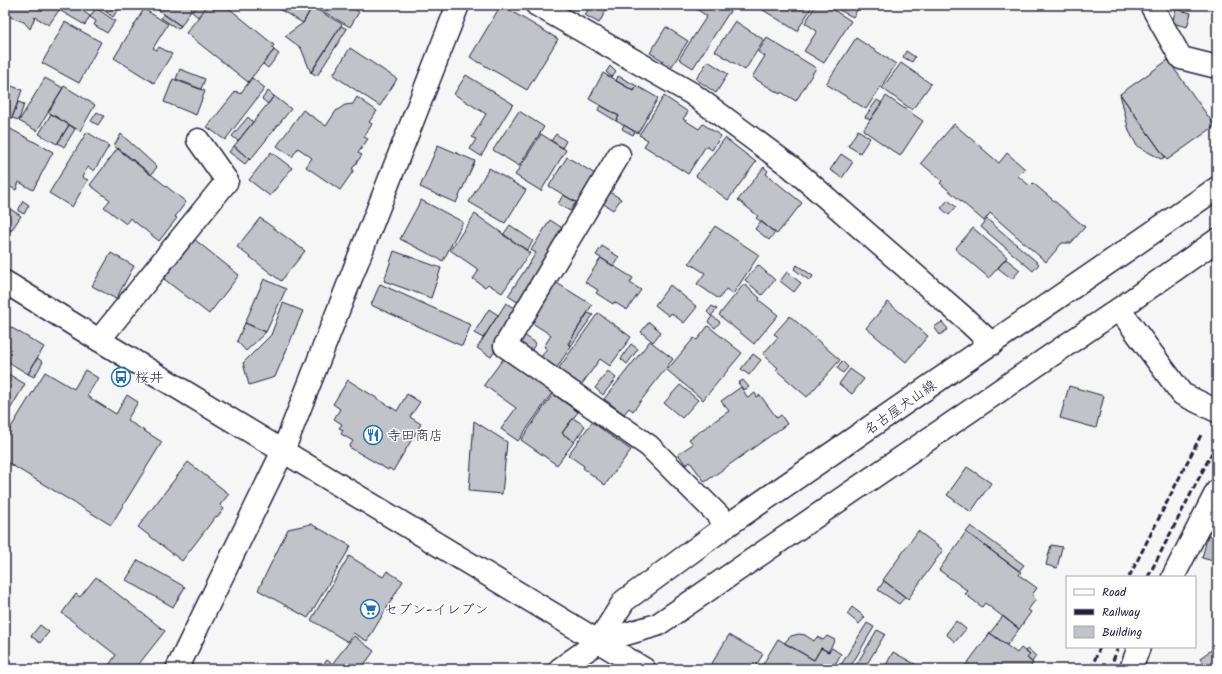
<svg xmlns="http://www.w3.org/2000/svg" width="1222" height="674" font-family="Kalam,'Klee One',sans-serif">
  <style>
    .building { fill: #c2c2c9; stroke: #22223b }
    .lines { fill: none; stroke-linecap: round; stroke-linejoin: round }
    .street-casing { stroke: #22223b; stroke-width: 25 }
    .secondary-casing { stroke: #22223b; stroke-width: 25 }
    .street { stroke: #fff; stroke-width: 22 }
    .secondary { stroke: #fff; stroke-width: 22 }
    .rail { stroke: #22223b; stroke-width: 3; stroke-dasharray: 6 3; stroke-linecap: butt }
    .labels { text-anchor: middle; stroke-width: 3; stroke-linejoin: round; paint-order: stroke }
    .poi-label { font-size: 14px; fill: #22223b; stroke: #fff; text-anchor: start }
    .street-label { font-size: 14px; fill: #22223b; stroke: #fff }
  </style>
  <rect width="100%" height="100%" fill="#f6f6f7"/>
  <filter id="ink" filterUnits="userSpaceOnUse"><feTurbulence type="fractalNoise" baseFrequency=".025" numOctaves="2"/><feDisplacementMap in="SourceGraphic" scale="8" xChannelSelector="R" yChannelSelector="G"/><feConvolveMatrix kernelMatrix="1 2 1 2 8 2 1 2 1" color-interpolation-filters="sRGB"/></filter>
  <g filter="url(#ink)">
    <!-- building -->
    <path class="building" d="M5 5H74L90 16 85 25 59 10 49 25 35 17 30 29 24 22 5 15Z
      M96 5H121L113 17Z
      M151 5H194L181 26Z
      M198 5H208L198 17 192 12Z
      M208 5H225L274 45 272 48 274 50 248 82 186 33Z
      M272 5H313L303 23Z
      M321 5H348L359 12 350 27 319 9Z
      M501 5 558 39 527 90 470 57Z
      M591 5H609L599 23 585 15Z
      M690 5H734L693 68 679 59 707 16Z
      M755 5H813L797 31Z
      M816 5H826L851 21 824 63 804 51 817 31 805 23Z
      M841 5H860L853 17 839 10Z
      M312 7 342 24 311 73 301 48 285 36 303 23Z
      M96 8 115 21 107 33 94 25 96 21 90 17Z
      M144 9 168 24 153 48 157 50 159 47 172 54 154 83 114 58Z
      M1176 9 1191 13 1187 27 1172 23Z
      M163 14 181 26 178 29 161 18Z
      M735 21 764 40 745 70 715 51Z
      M65 22 101 42 79 83 42 63Z
      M341 26 347 29 317 76 311 72Z
      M666 27 688 41 672 66 650 53Z
      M767 38 816 68 796 101 781 92 780 94 752 77 765 56 758 52Z
      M856 38 896 64 866 109 826 84Z
      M350 48 397 79 380 106 333 75Z
      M274 50 279 54 268 68 263 64Z
      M906 51 915 57 912 62 903 57Z
      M1168 60 1215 126 1167 160 1120 94Z
      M708 61 728 74 716 93 696 79Z
      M901 63 931 84 912 110 882 88Z
      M610 66 616 72 612 77 606 72Z
      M180 69 205 79 201 89 176 79Z
      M603 73 634 91 637 86 658 98 638 133 616 121 619 116 589 99Z
      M466 75 513 104 481 156 470 149 476 139 472 137 486 114 454 94Z
      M618 76 637 86 634 91 616 81Z
      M45 78 63 88 37 131 19 121Z
      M252 78 265 88 225 140 207 127 236 91 240 94Z
      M173 79 205 91 196 115 164 102Z
      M9 85 22 90 12 118 5 116V96Z
      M64 86 95 105 80 131 48 112Z
      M268 91 274 96 268 104 262 99Z
      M1120 94 1165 157 1161 159 1137 146 1129 131Z
      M274 96 291 109 250 160 234 146Z
      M664 96 688 112 683 119 699 129 703 124 721 136 712 150 706 146 688 174 644 146 648 140 639 135Z
      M886 96 923 121 900 156 863 130Z
      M357 97 377 111 369 122 372 124 364 137 368 139 358 153 362 155 352 169 354 170 340 190 306 167 312 158 298 148 292 157 277 146 303 110 326 126 336 111 345 105 353 104Z
      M877 100 882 103 870 120 865 117Z
      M18 102 24 104 19 120 12 118Z
      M600 105 619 116 616 121 598 110Z
      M519 111 544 127 519 166 493 150Z
      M97 112 104 116 98 125 91 121Z
      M51 114 69 125 57 144 39 134Z
      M248 117 253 122 238 141 232 136Z
      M954 124 999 163 1007 153 1025 169 1018 176 1030 186 1033 183 1085 227 1071 243H1062L1046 262 990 213 984 221 940 183 942 181 921 163Z
      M69 125 75 129 64 147 58 143Z
      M624 125 635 132 633 135 622 129Z
      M5 126 53 152 33 190 19 182 16 190 5 184Z
      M858 130 870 138 860 153 848 146Z
      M87 132 109 146 94 171 88 167 82 177 88 180 72 207 49 193Z
      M121 134 157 167 151 175 114 146Z
      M541 134 566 150 541 191 515 175Z
      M556 134 566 141 562 148 551 141Z
      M725 138 756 162 728 200 696 176Z
      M438 145 475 161 456 203 420 187Z
      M234 146 249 159 245 164 229 152Z
      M118 148 186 202 175 217 177 218 159 241 130 218 126 224 104 207 110 200 90 185Z
      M271 152 292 168 270 196 249 180Z
      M841 154 853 162 842 178 830 170Z
      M567 157 597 175 579 204 549 186Z
      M764 167 768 171 766 174 802 203 777 234 756 218 758 216 738 200Z
      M489 168 526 190 505 223 469 202Z
      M610 192 621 199 613 210 602 203Z
      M563 195 576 202 570 211 558 204Z
      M421 200 463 222 443 261 400 239Z
      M948 200 956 207 949 215 941 208Z
      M23 201 29 205 24 214 18 211Z
      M7 207 21 216 11 231 5 227V211Z
      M475 214 530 253 502 293 488 284 485 287 473 279 479 270 450 250Z
      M260 218 305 251 281 281 237 247Z
      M987 219 1039 264 1033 271 981 227Z
      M550 220 564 229 521 304 508 296 536 253 531 250Z
      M761 221 775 233 769 240 755 229Z
      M510 225 533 241 527 250 503 235Z
      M715 226 759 255 733 294 726 289 719 299 697 284 705 273 689 263Z
      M973 228 1007 257 989 278 955 249Z
      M194 239 239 275 209 314 164 279Z
      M602 246 619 257 613 266 596 255Z
      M394 251 441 268 431 298 384 281Z
      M111 253 134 266 116 299 92 286Z
      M601 258 633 278 630 283 641 290 627 310 614 302 613 304 596 293 598 290 585 282Z
      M1006 259 1020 270 1012 279 998 268Z
      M758 265 775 280 762 295 745 280Z
      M797 265 813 276 810 281 794 269Z
      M787 272 801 283 794 292 780 281Z
      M264 279 286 289 266 332 245 323Z
      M552 280 592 305 568 344 571 346 554 372 538 362 547 348 544 347 551 335 526 319Z
      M380 284 471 325 462 346 371 305Z
      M744 284 760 298 759 300 778 315 754 344 719 315Z
      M670 285 697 307 684 323 671 313 669 316 655 305Z
      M888 302 928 336 906 362 866 328Z
      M283 303 303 311 275 377 249 385 243 363 271 335Z
      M506 303 520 312 491 357 477 348Z
      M712 306 717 309 711 316 707 312Z
      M489 309 498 315 483 338 474 333Z
      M588 313 593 315 571 346 568 344Z
      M598 313 631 337 610 366 600 359 577 391 554 375Z
      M712 316 720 322 715 328 708 322Z
      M790 316 840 360 807 397 776 370 778 368 763 354 778 337 774 334Z
      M649 322 661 332 653 342 641 332Z
      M942 322 948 329 940 335 934 327Z
      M245 323 266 332 246 351 237 341Z
      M7 325 44 347 28 374 5 360V328Z
      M708 326 742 353 703 400 667 370 694 338 697 340Z
      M521 333 536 343 531 351 515 342Z
      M650 341 673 359 633 411 629 408 624 414 604 399Z
      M631 344 638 349 627 364 621 359Z
      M753 354 761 360 749 375 741 369Z
      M506 355 549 385 546 389 552 393 518 441 501 429 516 408 484 385Z
      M37 358 43 362 34 377 28 374Z
      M842 361 848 367 843 373 837 368Z
      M850 369 864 379 852 394 839 384Z
      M85 370 98 378 87 396 116 414 127 395 138 402 127 420 162 442 111 525 5 461V437L45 372 74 389Z
      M608 371 616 378 603 395 595 388Z
      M5 372 25 384 5 418Z
      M348 380 397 411 407 394 420 402 410 417 421 424 393 471 389 468 388 470 349 447 353 441 341 434 343 430 339 428 342 424 334 419 340 409 333 404Z
      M743 380 749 387 744 390 738 383Z
      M680 385 698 400 682 418 664 403Z
      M1069 386 1104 396 1096 428 1060 418Z
      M741 387 748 398 755 393 757 397 760 395 777 418 781 415 787 424 705 482 690 462 686 465 678 454 693 444 689 439 729 411 721 401Z
      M553 394 578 412 562 433 574 442 557 465 521 440Z
      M573 418 585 426 574 442 562 433Z
      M474 421 507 442 502 494 469 491Z
      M592 422 631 450 605 485 583 468 584 466 568 455Z
      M188 462 229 494 220 505 224 509 217 517 216 516 182 561 138 527Z
      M967 467 991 483 971 512 947 495Z
      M311 524 351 546 308 618 258 590 288 529Z
      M971 526 1024 565 1019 571 966 532Z
      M918 531 943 550 908 599 883 580Z
      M966 532 1021 572 1019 575 1037 588 1032 595 1036 599 1028 610 1031 612 1019 629 985 603 982 607 965 594 968 591 939 570Z
      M1208 535 1217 537V562L1202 558Z
      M1051 545 1062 547 1057 568 1046 565Z
      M349 556 383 577 387 571 403 581 367 641 353 633 348 642 311 620Z
      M138 560 185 587 173 607 126 580Z
      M96 577 165 631 135 669H113L109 665 116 655 62 613 76 594 80 597Z
      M884 581 905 597 899 604 878 590Z
      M852 607 865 617 859 624 847 614Z
      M1003 616 1019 629 1007 645 990 633Z
      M956 621 966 629 955 642 946 634Z
      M867 623 874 627 849 669 839 668Z
      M40 625 49 632 40 643 31 636Z
      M877 630 885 634 864 669H854Z
      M990 633 1017 653 1021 648 1030 655 1027 658 1033 663 1029 669H963Z
      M799 634 805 635 814 641 817 637 823 640 827 636 835 640 828 652 821 648 814 660 784 643 791 636Z
      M729 635 763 654 754 669H718L711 665Z
      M354 636 374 651 361 669H320L327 660 332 664Z
      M778 639 814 660 821 648 829 652 832 648 841 654 834 666 839 669H760Z
      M1217 646V669H1207L1200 658Z
      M1028 649 1036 656 1032 662 1027 658 1030 655 1025 651Z
      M893 652 924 669H884Z"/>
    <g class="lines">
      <!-- street casing -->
      <g class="street-casing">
        <path id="street" d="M537 5 691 93 791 167 962 316 992 344
          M1151 5 1181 58 1217 67
          M619 155 505 346 649 446 728 525
          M1119 309 1182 394 1217 411
          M99 340 227 181 198 140
          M1173 577 1217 491
          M1131 669 1139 647"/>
      </g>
      <!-- secondary casing -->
      <g class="secondary-casing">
        <path id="secondary" d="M5 282 99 340 644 669
          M598 642 624 601 728 525 1217 188
          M177 669 283 451 458 5
          M560 669 598 642 657 625 1119 309 1217 240"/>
      </g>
      <!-- street -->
      <use href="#street" class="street"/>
      <!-- secondary -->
      <use href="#secondary" class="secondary"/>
      <!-- rail -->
      <path class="rail" d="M1129 577 1202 433
        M1148 577 1217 443
        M1091 669 1100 647
        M1110 669 1118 647"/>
    </g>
  </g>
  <!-- icons -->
  <defs>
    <g id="bus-ring" transform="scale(1)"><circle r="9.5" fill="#fff" stroke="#1f6fb2" stroke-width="1.5"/><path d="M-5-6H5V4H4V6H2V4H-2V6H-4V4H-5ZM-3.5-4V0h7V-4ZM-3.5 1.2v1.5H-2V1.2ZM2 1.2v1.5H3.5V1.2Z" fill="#1f6fb2"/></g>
    <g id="restaurant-ring" transform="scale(1)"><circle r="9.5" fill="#fff" stroke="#1f6fb2" stroke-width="1.5"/><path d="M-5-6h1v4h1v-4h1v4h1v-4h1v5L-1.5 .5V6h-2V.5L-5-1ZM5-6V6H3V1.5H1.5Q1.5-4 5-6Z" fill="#1f6fb2"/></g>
    <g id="supermarket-ring" transform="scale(1)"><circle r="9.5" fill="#fff" stroke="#1f6fb2" stroke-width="1.5"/><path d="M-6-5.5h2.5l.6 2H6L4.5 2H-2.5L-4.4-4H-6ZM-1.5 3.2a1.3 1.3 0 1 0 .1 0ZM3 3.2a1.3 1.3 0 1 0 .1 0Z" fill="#1f6fb2"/></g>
  </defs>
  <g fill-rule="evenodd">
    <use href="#bus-ring" x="121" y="377"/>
    <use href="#restaurant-ring" x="373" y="435"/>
    <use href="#supermarket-ring" x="370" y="609"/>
  </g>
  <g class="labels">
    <!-- poi labels -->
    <g class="poi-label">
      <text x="135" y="382">桜井</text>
      <text x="387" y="440">寺田商店</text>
      <text x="384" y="614">セブン-イレブン</text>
    </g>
    <!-- street labels -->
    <g class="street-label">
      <text transform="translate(900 407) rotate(-35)" y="5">名古屋犬山線</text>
    </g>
  </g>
  <!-- margin -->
  <rect width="1222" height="674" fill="none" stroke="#fff" stroke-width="20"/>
  <rect x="10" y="10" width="1202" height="654" fill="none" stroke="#22223b" stroke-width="1.5" filter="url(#ink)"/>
  <!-- legend -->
  <rect x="1066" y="576" width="130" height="72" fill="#ffffff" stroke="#a7a7b1"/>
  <rect x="1074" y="589" width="20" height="6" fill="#ffffff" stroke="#a7a7b1"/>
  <text x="1102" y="596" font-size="12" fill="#22223b">Road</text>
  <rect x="1074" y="609" width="20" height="6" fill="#22223b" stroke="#a7a7b1"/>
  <text x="1102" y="616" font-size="12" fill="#22223b">Railway</text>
  <rect x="1074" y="626" width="20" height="12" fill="#c2c2c9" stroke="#a7a7b1"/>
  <text x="1102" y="636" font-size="12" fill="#22223b">Building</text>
</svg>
